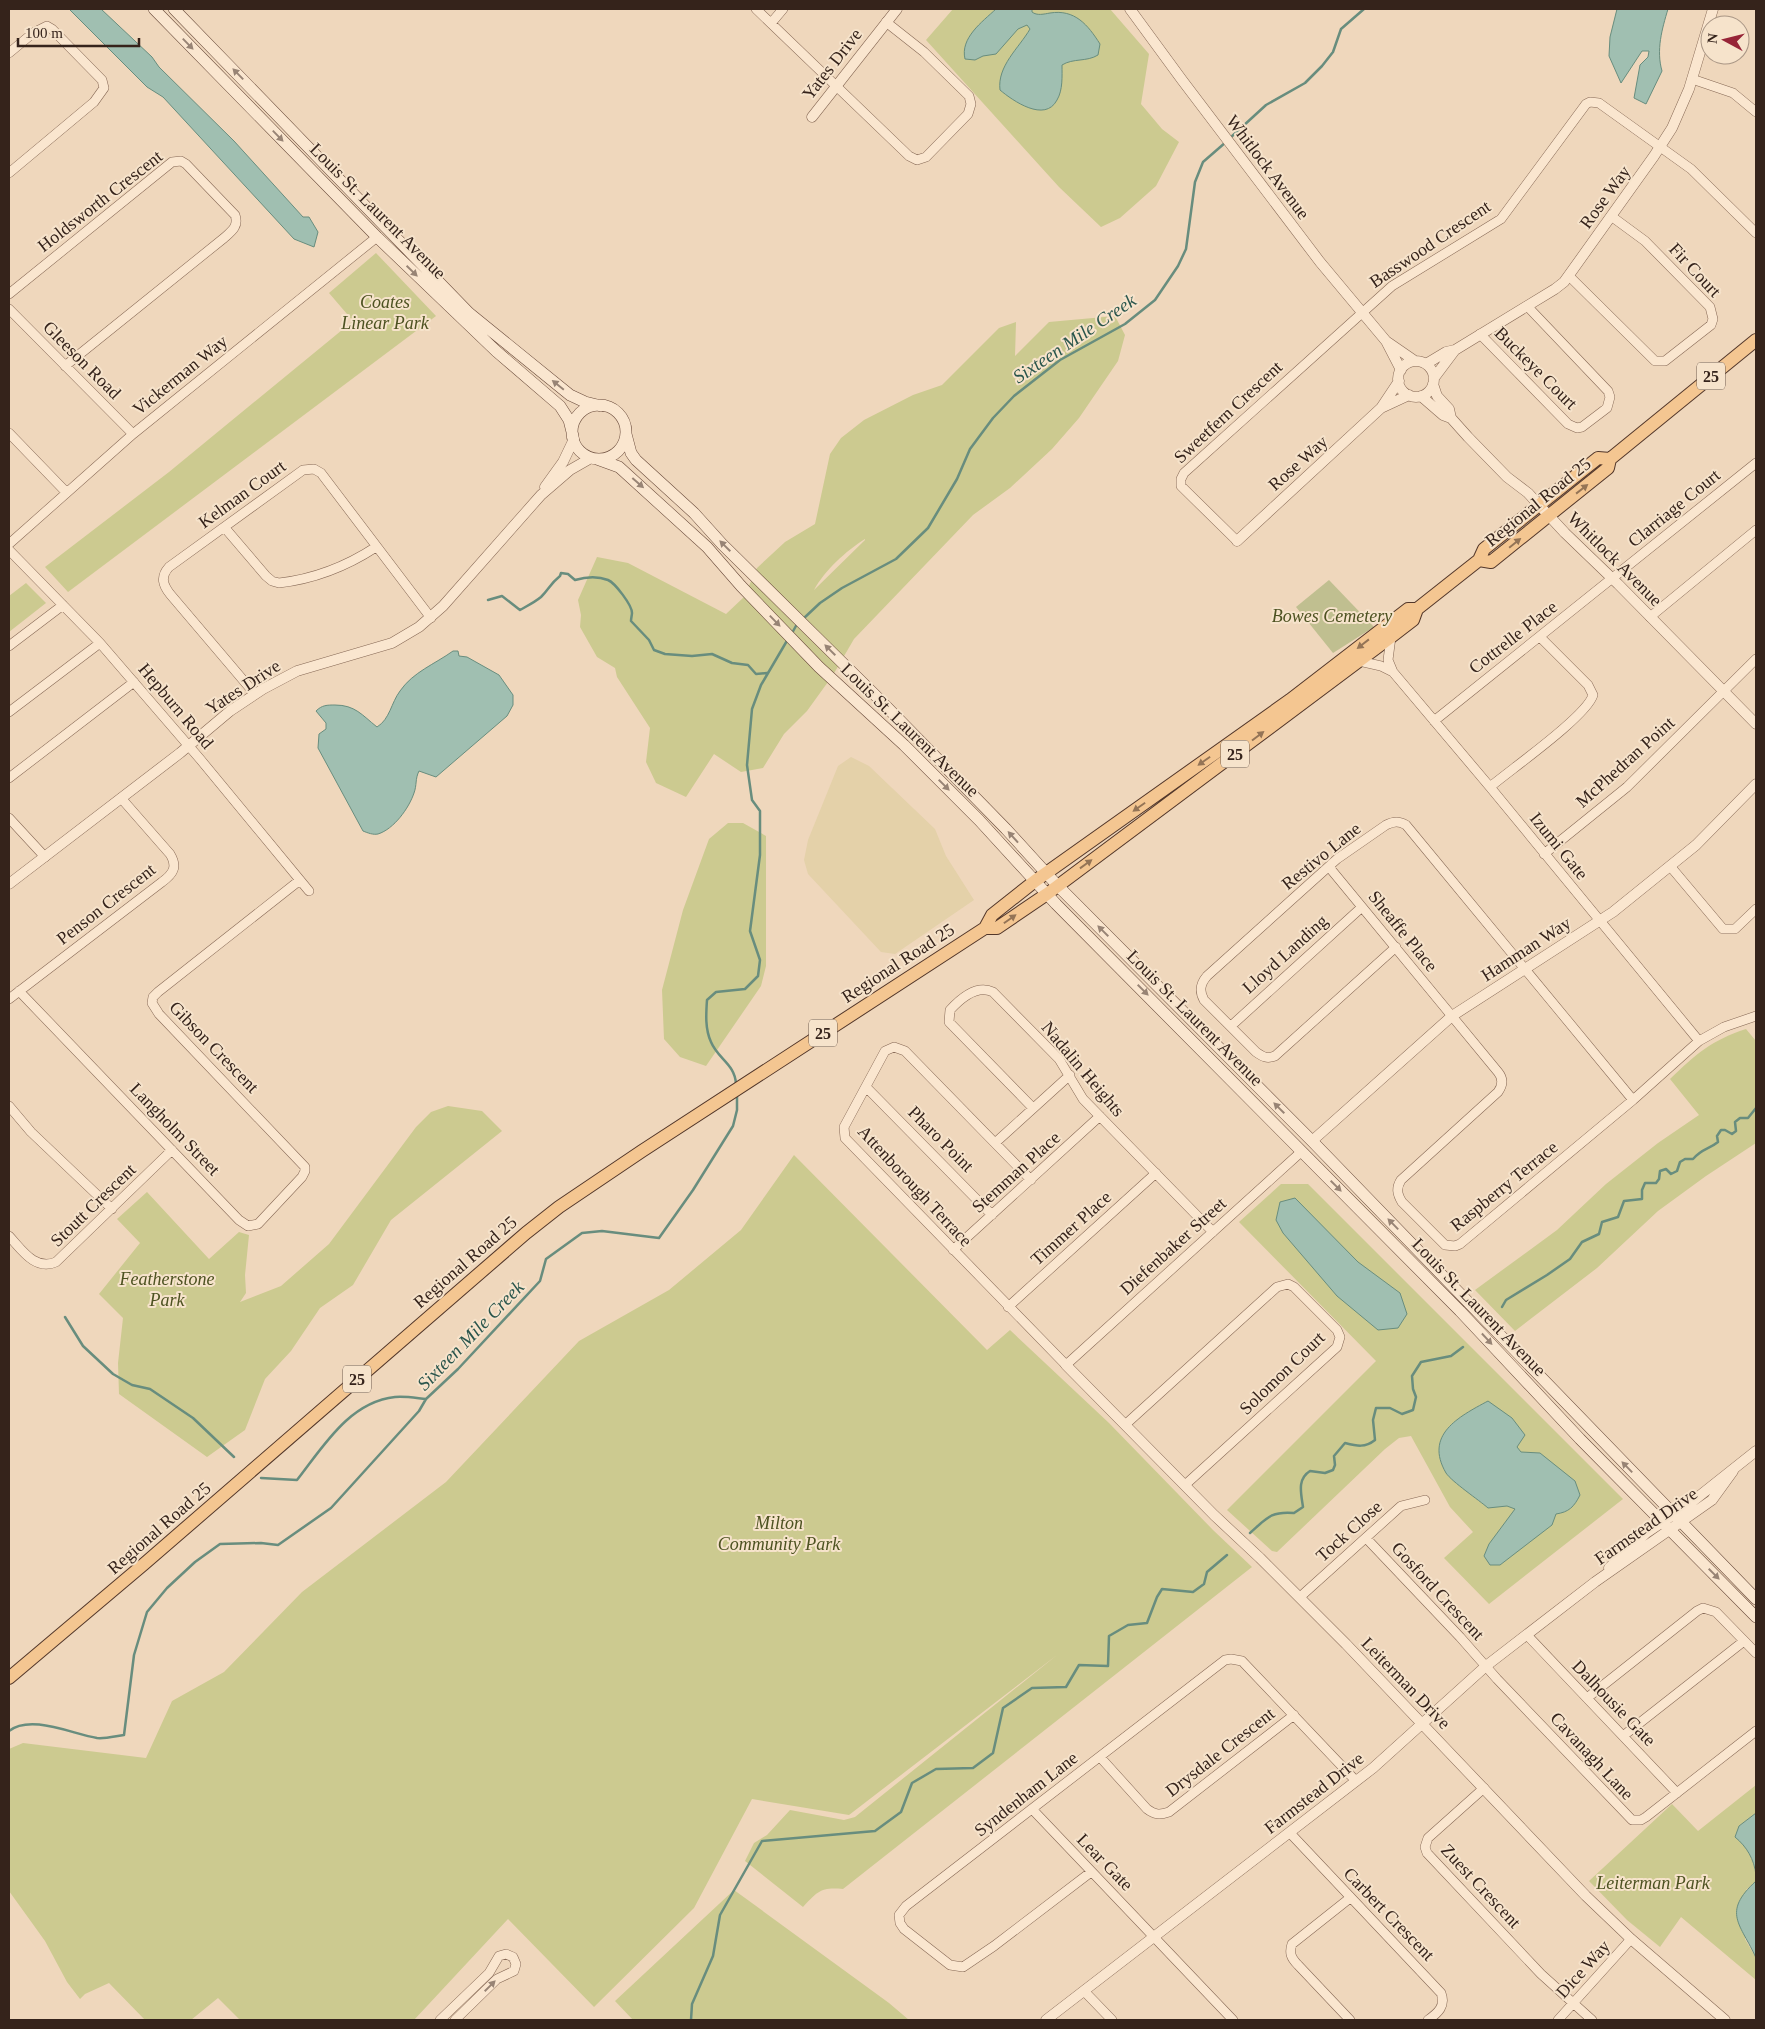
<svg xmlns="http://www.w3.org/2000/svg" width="1765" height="2029" font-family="Georgia,serif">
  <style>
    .farmland { fill: #e4d1a9 }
    .green { fill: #ccca90; fill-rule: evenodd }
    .cemetery { fill: #c0bf90 }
    .water { fill: #a0bfb1; stroke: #688d7e }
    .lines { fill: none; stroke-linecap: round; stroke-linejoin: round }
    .stream { stroke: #688d7e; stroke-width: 2.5 }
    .minor-casing { stroke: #866855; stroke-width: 10 }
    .tertiary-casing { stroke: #866855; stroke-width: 11 }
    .secondary-casing { stroke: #684939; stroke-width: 12 }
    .primary-casing { stroke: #53372a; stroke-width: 14 }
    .minor { stroke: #fae6cf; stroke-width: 9 }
    .tertiary { stroke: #fae6cf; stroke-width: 10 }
    .secondary { stroke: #fae6cf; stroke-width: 11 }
    .primary { stroke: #f4c691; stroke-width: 12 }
    .oneway { fill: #988475 }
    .oneway2 { fill: #947456 }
    .labels { text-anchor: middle; stroke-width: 4; stroke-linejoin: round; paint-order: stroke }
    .shield { fill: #f6e3cb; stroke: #6f5d50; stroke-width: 1 }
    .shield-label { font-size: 16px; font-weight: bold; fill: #35231b }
    .street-label { font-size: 18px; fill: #35231b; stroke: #f6e3cb }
    .park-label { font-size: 18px; font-style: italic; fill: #4d5221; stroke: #f6e3cb }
    .water-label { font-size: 19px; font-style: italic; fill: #29554c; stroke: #f6e3cb }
  </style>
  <rect width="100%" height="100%" fill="#efd7bc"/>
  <!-- farmland -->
  <path class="farmland" d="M851 757 869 766 935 829 946 856 974 900 895 954 881 952 808 874 804 860 808 840 838 766Z"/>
  <!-- green -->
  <path class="green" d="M953 9H1110L1149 54 1141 104 1162 129 1179 142 1156 186 1120 218 1101 227 1059 187 926 40Z
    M376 253 436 316 68 592 45 567 169 472 353 321 329 293Z
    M1115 316 1125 335 1118 361 1079 418 1052 449 1010 488 973 515 854 639 833 675 807 711 784 734 763 768 741 772 714 754 686 797 656 783 646 762 650 728 617 677 615 668 597 657 580 627 581 615 578 600 597 557 628 563 726 614 744 597 757 568 785 542 815 524 830 454 841 438 864 420 913 395 942 385 999 328 1016 322 1015 356 1049 322ZM865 539V540L814 590C825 570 846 551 865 539Z
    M26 583 46 603 9 632V596Z
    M728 823H743L766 836V966L761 986 706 1066 680 1057 664 1039 662 990 683 910 709 839Z
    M1746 1029 1756 1041V1143L1706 1176 1658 1211 1597 1268 1515 1331 1475 1290 1557 1230 1606 1184 1658 1143 1699 1115 1670 1079C1696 1054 1712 1040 1746 1029Z
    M448 1106 482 1111 502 1131 391 1220 353 1285 320 1308 291 1351 265 1379 245 1430 207 1457 119 1394 118 1363 123 1318 99 1294 140 1243 117 1219 147 1192 209 1259 239 1232 249 1235 245 1275 246 1293 240 1302 281 1286 329 1244 416 1127 431 1112Z
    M794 1155 987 1350 1010 1330 1109 1423 1213 1530 1252 1567 843 1889C821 1887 818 1891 803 1907L745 1861 754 1843 767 1835 790 1810 844 1820 855 1817 1057 1655 849 1815 752 1799 694 1908 594 2007 508 1919 414 2020H240L218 1998 191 2020H145L109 1983 85 1994 80 1999 67 1982 45 1941 9 1891V1749L23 1743 146 1758 172 1701 224 1672 302 1592 446 1482 579 1341 669 1290 741 1230Z
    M1281 1184H1308L1623 1499 1489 1604 1444 1558 1473 1532 1450 1507 1411 1436 1399 1438 1385 1449 1277 1552 1272 1551 1227 1510 1376 1361 1239 1222Z
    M1756 1785V1813L1739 1826C1745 1844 1756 1862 1756 1881L1746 1890 1745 1939 1756 1958V1980L1681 1917 1660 1947 1627 1920 1589 1881 1672 1804 1698 1831Z
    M734 1890 889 2003 909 2020H633L615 2001Z"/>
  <!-- cemetery -->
  <path class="cemetery" d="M1329 580 1374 627 1333 653 1296 607Z"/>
  <!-- water -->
  <path class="water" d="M69 9H101L152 57 159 67 234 141 303 217H309L318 232 314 247 294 239 163 97 147 87Z
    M996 9H1032V12C1037 16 1044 14 1050 13 1075 9 1088 25 1100 44L1098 55C1087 62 1073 58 1062 65 1062 76 1063 90 1057 100 1045 123 1013 101 1000 90 997 66 1019 48 1030 29L1027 25 1018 29 996 54 983 56 975 60 965 59C960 38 982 22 996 9Z
    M1617 9H1668C1662 29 1656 50 1662 71L1646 104 1634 98 1640 65 1648 57 1649 51H1642L1621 83 1609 56 1610 37Z
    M453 651H458L459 656 467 657 499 675 513 695V705L507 716 436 777 419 771C415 779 417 785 414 793 409 808 394 829 378 834 373 835 368 833 363 831L318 748 319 734 326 729V723L316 711C322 705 327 705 335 705 355 705 362 715 377 727 390 719 391 703 400 691 413 672 435 664 453 651Z
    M1295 1198 1358 1262 1400 1293 1407 1314 1398 1328 1378 1330 1337 1296 1283 1233 1276 1220 1280 1202Z
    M1488 1401 1512 1418 1525 1435 1517 1447 1521 1452 1540 1453 1575 1481 1580 1495C1574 1507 1569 1512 1556 1514L1552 1525 1500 1565H1490L1484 1556 1489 1544 1515 1509 1507 1506 1488 1508C1479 1500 1452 1482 1446 1473 1424 1435 1458 1417 1488 1401Z
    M1756 1813V1875C1754 1859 1747 1847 1735 1837L1739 1826Z
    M1756 1881V1958C1741 1924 1721 1913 1756 1881Z"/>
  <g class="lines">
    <!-- stream -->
    <path class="stream" d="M1230 138 1266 105 1305 83 1322 66 1333 52 1341 29 1364 9
      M488 600 502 596 520 610C527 606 535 602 541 597 549 589 550 584 560 576L561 573 568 574 575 580C585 577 598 576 608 580 615 583 632 605 632 613 632 615 631 618 631 621L649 640 654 650 665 654 692 656 712 654 732 663 748 665 756 674 767 673
      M803 619 820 603 842 588 896 559 928 528 957 479 970 449 993 418 1014 396 1060 360 1125 324 1155 300 1178 266 1186 249 1195 182 1203 162 1226 142
      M791 635 797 624
      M736 1084C735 1064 718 1059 711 1042 705 1029 706 1014 707 1000L716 992 745 989 758 976 760 960 750 931 760 855V811L752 800 747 765 752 709 761 685 788 639
      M1502 1307 1506 1300 1547 1275 1570 1259 1582 1242 1599 1234 1602 1222 1618 1217 1624 1201 1642 1199V1190L1645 1183H1656L1659 1179 1660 1171 1666 1169 1671 1174 1677 1171 1680 1162 1685 1159H1693C1703 1148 1708 1150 1718 1142L1717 1136 1721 1130H1725L1732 1134 1736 1131 1735 1122 1740 1118H1748L1756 1108
      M65 1317 83 1346 113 1374 132 1385 150 1389 193 1418 234 1457
      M261 1478 297 1480C323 1447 349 1402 395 1397 405 1396 416 1398 426 1399
      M1250 1533C1267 1518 1271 1511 1294 1513L1303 1507C1301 1493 1297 1479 1310 1471L1325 1473 1333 1470 1335 1465 1334 1456 1345 1443C1357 1446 1365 1448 1375 1440L1373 1420 1376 1408H1390L1402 1414 1413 1410 1416 1397 1413 1389 1412 1376 1421 1362 1451 1356 1463 1347
      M9 1731C31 1714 72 1734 97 1738 105 1739 116 1736 124 1735L134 1655 147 1612 167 1588 195 1562 220 1544 261 1543 278 1545 331 1508 419 1411 426 1399 458 1369 540 1281 546 1259 582 1233 602 1231 659 1238 693 1190 733 1126 737 1110V1095
      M691 2020 692 2004 713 1956 720 1915 762 1841 875 1831 901 1812 912 1783 936 1769 973 1768 993 1753 1003 1708 1032 1688 1066 1687 1079 1665 1108 1666 1109 1636 1128 1625 1147 1623 1157 1597 1162 1589 1193 1592 1204 1584 1207 1572 1227 1555"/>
    <!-- minor casing -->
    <g class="minor-casing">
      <path id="minor" d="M756 9 909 156 917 160 926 157 968 114 971 104 969 96 924 52 886 22
        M772 22 783 9
        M9 53 33 33 47 26 52 29 102 80 104 88 94 102 9 173
        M1692 79 1733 93 1756 112
        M1569 276 1655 361H1665L1711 325 1713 319 1710 307 1645 241 1611 216
        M9 294 172 162 181 161 186 164 235 215C239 226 232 231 224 238L65 366
        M9 309 133 434
        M1480 334 1568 424 1577 428 1582 427 1607 408 1610 397 1608 391 1527 306
        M9 433 66 492
        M225 528 266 576 272 581 279 583C314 579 347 566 376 547
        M1237 541 1181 486V479L1184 473 1392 286 1501 219 1586 104 1590 102 1599 103 1691 169 1756 233
        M9 544 133 434 377 237
        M9 550 100 643 200 759 309 891
        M1650 617 1756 530
        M1391 637 1388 660 1393 672 1490 787 1699 1041
        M9 646 63 605
        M1359 661 1381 666 1393 672
        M255 694 170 594C163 585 160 577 169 567L303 470 314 469 321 473 431 618
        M9 712 100 643
        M1434 721 1756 463
        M9 778 134 682
        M1490 787C1510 770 1587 716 1593 695L1588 685 1540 637
        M9 818 45 857
        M1544 854 1627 787 1756 659
        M1670 866 1723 929H1735L1756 909
        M1329 867 1498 1072C1503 1078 1503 1085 1498 1092L1401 1180C1396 1188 1397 1194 1402 1202L1445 1245 1455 1246 1460 1244 1633 1100 1699 1041 1724 1027 1756 1016
        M1396 947 1275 1056C1267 1059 1263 1057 1256 1052L1204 1000C1199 991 1200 984 1207 976L1337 859 1386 825C1394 821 1399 821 1406 825L1633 1100
        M19 991 239 1220 248 1226 258 1224 302 1177 305 1171V1167L159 1014 152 1003 153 997 158 992 300 880
        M9 999 162 882C173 874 178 867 170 854L121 798
        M1231 1026 1362 907
        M866 1087 992 1215
        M9 1106 31 1132 112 1209
        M1033 1108 949 1022 950 1010C960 999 977 984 993 992L1059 1059 1083 1099 1213 1232
        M995 1143 1070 1075
        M1031 1180 905 1051 894 1047 885 1051 844 1127 845 1138 1066 1365 1301 1152
        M9 1236C22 1250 35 1271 56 1262L172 1150
        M953 1250 1100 1116
        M1008 1307 1156 1173
        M1126 1424 1277 1287 1288 1284 1294 1287 1337 1330 1340 1337 1337 1347 1185 1485
        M1366 1538 1460 1637 1497 1679 1632 1820H1641L1646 1817 1756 1731
        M1300 1597 1401 1506 1425 1500
        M1527 1635 1677 1793
        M1587 1698 1697 1611 1703 1608 1716 1612 1756 1653
        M1623 1736 1744 1641
        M1100 1757 1147 1809C1155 1815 1160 1815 1169 1812L1294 1715
        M1484 1788 1428 1838 1425 1847 1427 1853 1541 1974 1592 2020
        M1032 1809 1233 2020
        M1290 1833 1441 1993C1446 2006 1438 2013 1428 2020
        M1091 1872 994 1946 963 1967 950 1965 904 1929 900 1923 899 1915 906 1906 1225 1660 1231 1659 1242 1661 1356 1781
        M1350 1898 1292 1944C1289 1953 1291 1958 1298 1965L1350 2020
        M1084 1991 1112 2020
        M440 2020 489 1973 499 1956 506 1954 513 1957 516 1964 514 1971 497 1979 455 2020
        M1558 2020 1631 1939"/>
    </g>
    <!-- tertiary casing -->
    <g class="tertiary-casing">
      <path id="tertiary" d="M1130 9 1182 80 1320 262 1386 341 1415 361
        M812 117 897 9
        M1386 341 1401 370
        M1398 379a18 18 0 1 1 36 0a18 18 0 1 1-36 0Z
        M1426 364 1446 352 1455 350 1555 289 1564 282 1654 156 1672 128 1689 89 1713 9
        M1434 378 1455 350
        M1433 384 1437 396 1449 409 1451 418 1468 437 1507 477 1528 493 1565 533 1618 584 1756 724
        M1421 396 1443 415 1451 418
        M1381 408 1409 395
        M545 487 563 462 574 439
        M1237 541 1381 408 1399 381
        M9 884 180 753 230 711 263 689 297 671 392 643 419 627 443 606 541 495 570 470 591 458
        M1312 1141 1452 1016 1613 912 1696 845 1756 784
        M1066 1365 1214 1515 1260 1558 1346 1644 1586 1896 1631 1939 1725 2020
        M1609 1568 1646 1533 1688 1505 1756 1451
        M1046 2020 1373 1768 1486 1666 1595 1582 1712 1500 1733 1471"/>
    </g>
    <!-- secondary casing -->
    <g class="secondary-casing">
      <path id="secondary" d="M154 9 377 237 496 351 560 406 569 420 573 436
        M174 9 469 313 570 395 585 402 601 406
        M572 432a27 27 0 1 1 54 0a27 27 0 1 1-54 0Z
        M626 434 631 453 636 460 694 513 722 544 877 697 1006 829 1057 885 1312 1141 1756 1599
        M597 459 619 467 707 547 741 586 819 667 904 745 979 820 1056 904 1460 1311 1580 1439 1756 1617"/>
    </g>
    <!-- primary casing -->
    <g class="primary-casing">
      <path id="primary" d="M1479 560 1491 562 1608 468 1610 459 1756 340
        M985 928H997L1047 894 1391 637 1413 620 1417 609 1479 560 1484 549 1598 458 1610 459
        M9 1678 144 1564 526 1233 559 1207 642 1151 985 928 992 915 1035 881 1290 700 1408 609H1417"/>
    </g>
    <!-- minor -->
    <use href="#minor" class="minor"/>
    <!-- tertiary -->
    <use href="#tertiary" class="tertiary"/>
    <!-- secondary -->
    <use href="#secondary" class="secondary"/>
    <!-- primary -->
    <use href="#primary" class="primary"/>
  </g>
  <!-- one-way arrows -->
  <defs><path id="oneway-solid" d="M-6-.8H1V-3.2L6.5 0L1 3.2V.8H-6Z" transform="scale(1.25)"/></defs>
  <g class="oneway">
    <use href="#oneway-solid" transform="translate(188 44) rotate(46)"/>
    <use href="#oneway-solid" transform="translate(238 74) rotate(-134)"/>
    <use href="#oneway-solid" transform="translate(278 136) rotate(46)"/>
    <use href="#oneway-solid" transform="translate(412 271) rotate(44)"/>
    <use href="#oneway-solid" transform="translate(558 385) rotate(-141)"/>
    <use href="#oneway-solid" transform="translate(638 483) rotate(41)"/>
    <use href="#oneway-solid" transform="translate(725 546) rotate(-135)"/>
    <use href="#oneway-solid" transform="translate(775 621) rotate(46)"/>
    <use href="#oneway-solid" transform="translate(830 650) rotate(-135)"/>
    <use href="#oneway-solid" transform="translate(944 785) rotate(45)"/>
    <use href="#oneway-solid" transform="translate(1013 837) rotate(-132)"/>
    <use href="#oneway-solid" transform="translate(1103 931) rotate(-135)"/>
    <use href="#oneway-solid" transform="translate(1143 990) rotate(45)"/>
    <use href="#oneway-solid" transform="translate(1279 1108) rotate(-135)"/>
    <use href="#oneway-solid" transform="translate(1336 1186) rotate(45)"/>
    <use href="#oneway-solid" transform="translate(1393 1224) rotate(-134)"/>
    <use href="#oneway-solid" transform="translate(1487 1339) rotate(47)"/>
    <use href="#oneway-solid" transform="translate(1627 1467) rotate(-134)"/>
    <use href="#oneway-solid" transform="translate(1714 1574) rotate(45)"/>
    <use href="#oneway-solid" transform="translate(490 1986) rotate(-45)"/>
  </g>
  <g class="oneway2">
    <use href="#oneway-solid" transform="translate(1582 489) rotate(-38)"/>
    <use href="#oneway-solid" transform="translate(1515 543) rotate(-39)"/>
    <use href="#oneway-solid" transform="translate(1363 644) rotate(142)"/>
    <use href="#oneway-solid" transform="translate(1258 736) rotate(-37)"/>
    <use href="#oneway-solid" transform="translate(1204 761) rotate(145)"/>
    <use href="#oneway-solid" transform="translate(1139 807) rotate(145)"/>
    <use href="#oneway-solid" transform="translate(1086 864) rotate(-36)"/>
    <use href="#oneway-solid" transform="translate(1010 919) rotate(-35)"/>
  </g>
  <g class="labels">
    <!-- shield labels -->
    <g class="shield">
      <rect x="1697" y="362.5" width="28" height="27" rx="4"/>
      <rect x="1221" y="740.5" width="28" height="27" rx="4"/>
      <rect x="809" y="1019.5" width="28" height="27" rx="4"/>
      <rect x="343" y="1365.5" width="28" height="27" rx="4"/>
    </g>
    <g class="shield-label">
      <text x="1711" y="382">25</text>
      <text x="1235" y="760">25</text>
      <text x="823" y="1039">25</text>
      <text x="357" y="1385">25</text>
    </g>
    <!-- street labels -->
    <g class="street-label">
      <text transform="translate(832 64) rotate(-52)" y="6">Yates Drive</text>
      <text transform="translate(1268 167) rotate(53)" y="6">Whitlock Avenue</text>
      <text transform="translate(1605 197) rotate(-54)" y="6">Rose Way</text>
      <text transform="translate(100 201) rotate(-38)" y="6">Holdsworth Crescent</text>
      <text transform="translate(378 211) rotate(45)" y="6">Louis St. Laurent Avenue</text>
      <text transform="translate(1430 244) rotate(-34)" y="6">Basswood Crescent</text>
      <text transform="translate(1695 270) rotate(47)" y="6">Fir Court</text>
      <text transform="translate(82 360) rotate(45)" y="6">Gleeson Road</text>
      <text transform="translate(1536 368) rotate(45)" y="6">Buckeye Court</text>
      <text transform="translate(180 375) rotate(-39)" y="6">Vickerman Way</text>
      <text transform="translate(1228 412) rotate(-43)" y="6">Sweetfern Crescent</text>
      <text transform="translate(1298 463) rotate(-42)" y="6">Rose Way</text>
      <text transform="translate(242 494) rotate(-36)" y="6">Kelman Court</text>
      <text transform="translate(1538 502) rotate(-39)" y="6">Regional Road 25</text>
      <text transform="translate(1674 508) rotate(-39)" y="6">Clarriage Court</text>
      <text transform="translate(1615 559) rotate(45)" y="6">Whitlock Avenue</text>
      <text transform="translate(1513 637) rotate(-38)" y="6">Cottrelle Place</text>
      <text transform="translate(243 687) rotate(-33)" y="6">Yates Drive</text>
      <text transform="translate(176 706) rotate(50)" y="6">Hepburn Road</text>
      <text transform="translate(910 730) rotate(44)" y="6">Louis St. Laurent Avenue</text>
      <text transform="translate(1625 762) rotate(-42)" y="6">McPhedran Point</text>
      <text transform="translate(1559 846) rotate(51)" y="6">Izumi Gate</text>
      <text transform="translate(1321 856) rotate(-39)" y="6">Restivo Lane</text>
      <text transform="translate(106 904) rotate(-38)" y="6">Penson Crescent</text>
      <text transform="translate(1403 931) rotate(51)" y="6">Sheaffe Place</text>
      <text transform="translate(1526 949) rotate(-33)" y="6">Hamman Way</text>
      <text transform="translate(1285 954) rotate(-42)" y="6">Lloyd Landing</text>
      <text transform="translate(898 963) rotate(-33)" y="6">Regional Road 25</text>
      <text transform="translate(1195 1018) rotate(45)" y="6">Louis St. Laurent Avenue</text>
      <text transform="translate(214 1047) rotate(46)" y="6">Gibson Crescent</text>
      <text transform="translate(1083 1069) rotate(50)" y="6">Nadalin Heights</text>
      <text transform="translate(175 1129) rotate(46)" y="6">Langholm Street</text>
      <text transform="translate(941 1139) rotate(45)" y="6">Pharo Point</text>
      <text transform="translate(1016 1172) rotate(-42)" y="6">Stemman Place</text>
      <text transform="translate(915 1186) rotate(47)" y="6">Attenborough Terrace</text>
      <text transform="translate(1504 1186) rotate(-39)" y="6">Raspberry Terrace</text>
      <text transform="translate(93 1205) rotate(-44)" y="6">Stoutt Crescent</text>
      <text transform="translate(1071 1228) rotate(-42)" y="6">Timmer Place</text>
      <text transform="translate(1173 1246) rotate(-42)" y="6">Diefenbaker Street</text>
      <text transform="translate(465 1262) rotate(-41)" y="6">Regional Road 25</text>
      <text transform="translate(1479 1307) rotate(46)" y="6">Louis St. Laurent Avenue</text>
      <text transform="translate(1282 1373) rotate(-44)" y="6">Solomon Court</text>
      <text transform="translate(1646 1526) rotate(-35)" y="6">Farmstead Drive</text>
      <text transform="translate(159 1528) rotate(-41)" y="6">Regional Road 25</text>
      <text transform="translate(1349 1531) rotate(-42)" y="6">Tock Close</text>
      <text transform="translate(1438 1591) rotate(47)" y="6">Gosford Crescent</text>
      <text transform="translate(1406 1683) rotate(46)" y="6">Leiterman Drive</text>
      <text transform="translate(1614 1703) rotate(46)" y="6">Dalhousie Gate</text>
      <text transform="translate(1220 1752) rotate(-38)" y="6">Drysdale Crescent</text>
      <text transform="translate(1592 1756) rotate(47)" y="6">Cavanagh Lane</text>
      <text transform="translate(1314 1793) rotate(-38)" y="6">Farmstead Drive</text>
      <text transform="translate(1026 1794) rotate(-38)" y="6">Syndenham Lane</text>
      <text transform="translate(1105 1862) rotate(46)" y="6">Lear Gate</text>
      <text transform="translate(1481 1886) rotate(47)" y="6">Zuest Crescent</text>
      <text transform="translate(1389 1914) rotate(46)" y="6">Carbert Crescent</text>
      <text transform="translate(1583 1969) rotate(-48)" y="6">Dice Way</text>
    </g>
    <!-- park labels -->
    <g class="park-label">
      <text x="385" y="308">Coates<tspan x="385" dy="21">Linear Park</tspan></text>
      <text x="1332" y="622">Bowes Cemetery</text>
      <text x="167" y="1285">Featherstone<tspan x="167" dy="21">Park</tspan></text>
      <text x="779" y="1529">Milton<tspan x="779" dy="21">Community Park</tspan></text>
      <text x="1653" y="1889">Leiterman Park</text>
    </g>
    <!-- water labels -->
    <g class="water-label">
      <text transform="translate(1074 338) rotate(-34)" y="7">Sixteen Mile Creek</text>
      <text transform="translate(470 1335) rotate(-46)" y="7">Sixteen Mile Creek</text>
    </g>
  </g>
  <!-- border -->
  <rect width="1765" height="2029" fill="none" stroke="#35231b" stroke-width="20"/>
  <!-- north arrow -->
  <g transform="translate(1725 40) rotate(277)"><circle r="24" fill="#f6e3cb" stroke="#a99685"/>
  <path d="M0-4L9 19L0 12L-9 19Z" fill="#972437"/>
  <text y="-8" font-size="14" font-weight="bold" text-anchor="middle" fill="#35231b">N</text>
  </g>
  <!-- scale -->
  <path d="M18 38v8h121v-8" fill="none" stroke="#35231b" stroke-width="2.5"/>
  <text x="25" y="38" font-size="15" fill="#35231b" stroke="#f6e3cb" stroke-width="4" paint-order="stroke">100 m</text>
</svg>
